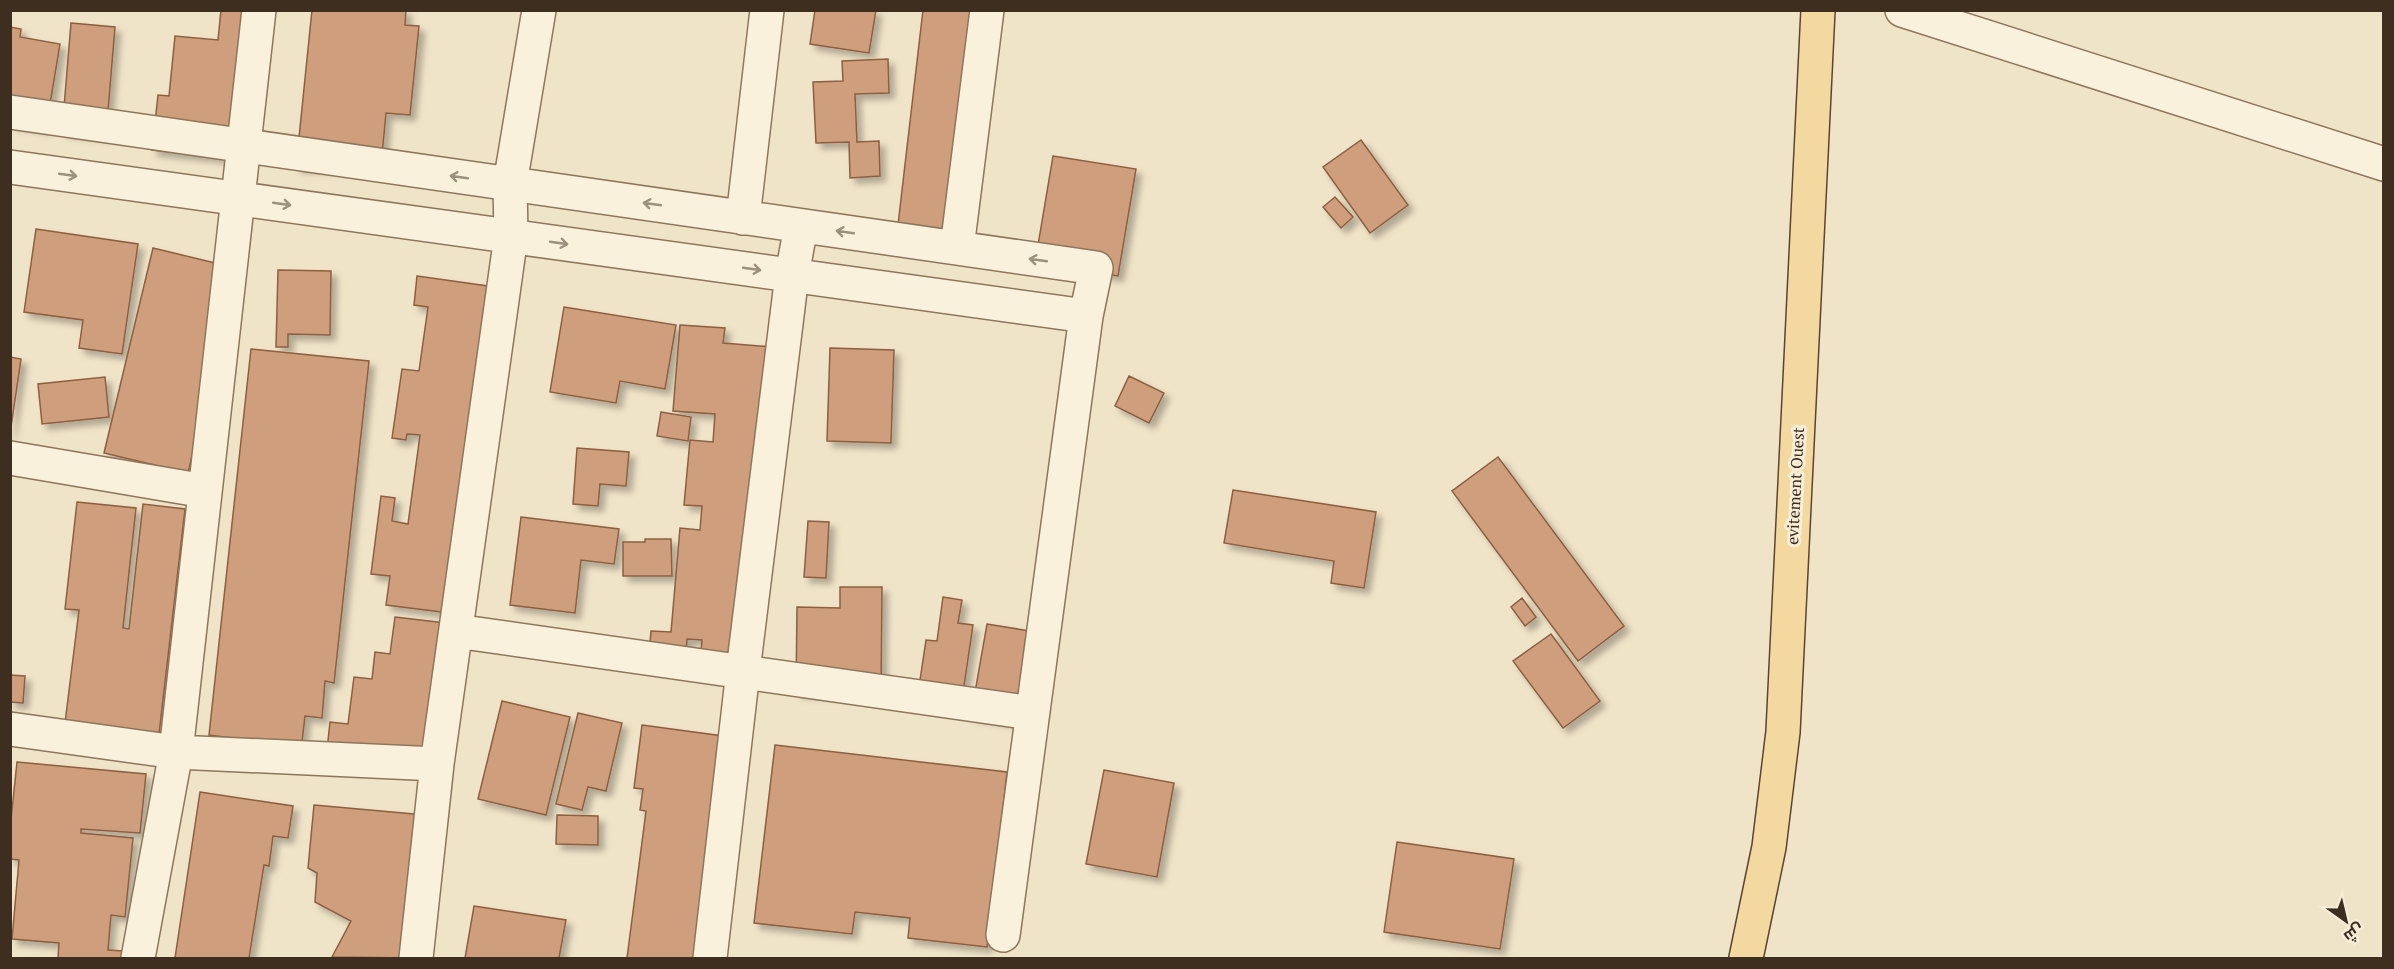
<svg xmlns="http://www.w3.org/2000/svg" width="2394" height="969" font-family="'PT Serif',Cairo,serif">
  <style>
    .building { fill: #cf9f7d; stroke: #8d5f41; stroke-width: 1.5; filter: url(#shadow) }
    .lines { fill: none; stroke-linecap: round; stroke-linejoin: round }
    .street-casing { stroke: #8d765c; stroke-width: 36 }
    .primary-casing { stroke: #5b4430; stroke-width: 36 }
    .street { stroke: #faf1dc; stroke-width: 33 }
    .primary { stroke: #f3d9a0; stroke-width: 33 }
    .oneway { stroke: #9c907e }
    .labels { text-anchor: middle; stroke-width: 6; stroke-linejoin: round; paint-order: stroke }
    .street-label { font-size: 16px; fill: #3d2e20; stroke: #f7eed8 }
  </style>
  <defs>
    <filter id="shadow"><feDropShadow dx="5.5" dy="5.5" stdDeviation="3" flood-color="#0004"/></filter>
  </defs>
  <rect width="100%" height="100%" fill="#f0e4c8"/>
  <!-- building -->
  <path class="building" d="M221 10H261L245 160 152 150 158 95 169 96 175 36 218 40Z
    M312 10H406L405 25 419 26 410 115 386 113 381 166 296 167Z
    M815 10H876L869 53 810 44Z
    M923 10H984L956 249 896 242Z
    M71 23 115 27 106 135 62 131Z
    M10 27 21 29 20 37 60 44 46 128 10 123Z
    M888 59 889 93 855 94 857 142 879 141 880 176 850 178 849 142 816 143 813 82 843 81 842 61Z
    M1361 140 1408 205 1370 233 1323 167Z
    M1053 156 1136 169 1118 276 1035 263Z
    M1335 197 1353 217 1341 228 1323 207Z
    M36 229 138 244 122 354 79 348 83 320 24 312Z
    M153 248 236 268 188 473 104 453Z
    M278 270 331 271 330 335 288 334V347H276Z
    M417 276 502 288 457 614 386 605 390 576 371 574 381 496 395 498 392 521 408 524 420 435 407 434 406 440 392 438 402 369 419 371 428 307 414 305Z
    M564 307 676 325 665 389 620 381 616 403 550 392Z
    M680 325 725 328 723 343 785 348 746 677 699 674 702 640 687 639 685 669 648 666 651 631 671 632 680 528 700 530 702 506 684 505 690 440 713 442 715 414 673 411Z
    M830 348 894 350 891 443 827 441Z
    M251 349 369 361 334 683 325 681 322 718 305 716 301 751 230 744 231 738 209 735Z
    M10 357 21 359 10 434Z
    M1129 376 1164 393 1149 423 1115 406Z
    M105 377 109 417 42 424 38 384Z
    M661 412 691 417 688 441 657 436Z
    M577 448 629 452 626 486 600 484 598 506 573 504Z
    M1498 457 1624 626 1578 661 1452 491Z
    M1233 490 1376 512 1364 588 1331 583 1334 561 1224 543Z
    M77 502 136 508 123 628 129 629 143 504 185 509 159 734 65 723 79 610 65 609Z
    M521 517 619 529 614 564 581 560 575 613 510 605Z
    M808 521 829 522 826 578 804 577Z
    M645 539H671L672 576H623V542H645Z
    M840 587H882L881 693 796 692 797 607 840 608Z
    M943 597 962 600 958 623 973 625 961 706 917 700 926 640 937 641Z
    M1522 598 1536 617 1525 626 1511 607Z
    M395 617 454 624 426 771 326 759 330 722 348 724 354 677 372 679 375 652 390 654Z
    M987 624 1036 632 1020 723 971 715Z
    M1551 634 1600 701 1563 728 1513 661Z
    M10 675 25 676 23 703 10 702Z
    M502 701 570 717 546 815 478 799Z
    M578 713 622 723 606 791 588 787 582 810 556 804Z
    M642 725 723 736 698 958H627L646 811 640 810 643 789 634 788Z
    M775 745 1007 772 987 947 908 938 910 918 855 912 852 934 754 923Z
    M17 762 146 774 140 833 81 829V833L133 838 125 917 111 915 108 950 123 951 122 958H58L59 943 12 939 19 860 10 859V829Z
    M1104 770 1174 783 1157 877 1086 864Z
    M200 792 293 806 288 838 273 836 269 866 264 865 249 958H175Z
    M314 805 425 815 411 958 332 957 351 921 315 902 317 873 308 868Z
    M557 815 598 816V845L556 844Z
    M1397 842 1514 859 1500 949 1384 932Z
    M474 906 566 920 559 958H465Z"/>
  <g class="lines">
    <!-- street casing -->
    <g class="street-casing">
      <path id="street" d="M1902 10 2384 164
        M10 112 1096 268 1086 316 1003 935
        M10 167 1086 316
        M743 218 767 10
        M957 248 987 10
        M10 458 205 491
        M456 631 1032 713
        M10 729 176 752 437 764
        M138 958 176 752 259 10
        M416 958 437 764 511 236 510 184 539 10
        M710 958 743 671 792 275 801 226"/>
    </g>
    <!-- primary casing -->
    <g class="primary-casing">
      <path id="primary" d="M1746 958 1769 847 1783 732 1818 10"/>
    </g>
    <!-- street -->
    <use href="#street" class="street"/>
    <!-- primary -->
    <use href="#primary" class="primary"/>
  </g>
  <!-- one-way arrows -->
  <defs><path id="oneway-shaft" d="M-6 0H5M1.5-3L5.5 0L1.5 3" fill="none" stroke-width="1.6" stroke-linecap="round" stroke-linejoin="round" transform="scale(1.5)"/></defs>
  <g class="oneway">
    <use href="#oneway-shaft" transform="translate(68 175) rotate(8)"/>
    <use href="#oneway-shaft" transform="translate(459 177) rotate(-172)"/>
    <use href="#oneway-shaft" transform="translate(282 204) rotate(8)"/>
    <use href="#oneway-shaft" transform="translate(652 204) rotate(-172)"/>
    <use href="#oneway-shaft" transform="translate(845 232) rotate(-172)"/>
    <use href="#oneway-shaft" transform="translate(559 243) rotate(8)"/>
    <use href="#oneway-shaft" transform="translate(1038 260) rotate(-172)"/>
    <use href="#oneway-shaft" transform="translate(752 269) rotate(8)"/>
  </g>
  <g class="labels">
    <!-- street labels -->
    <g class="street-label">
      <text transform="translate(1795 486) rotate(-87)" y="6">evitement Ouest</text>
    </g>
  </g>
  <!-- border -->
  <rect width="2394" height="969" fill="none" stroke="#3d2e20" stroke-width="24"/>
  <!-- north arrow -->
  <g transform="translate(2346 921) rotate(146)" stroke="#f7eed8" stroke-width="4.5" paint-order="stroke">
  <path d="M0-4.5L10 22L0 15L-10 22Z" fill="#3d2e20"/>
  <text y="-9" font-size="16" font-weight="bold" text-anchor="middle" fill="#3d2e20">ش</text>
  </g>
</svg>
